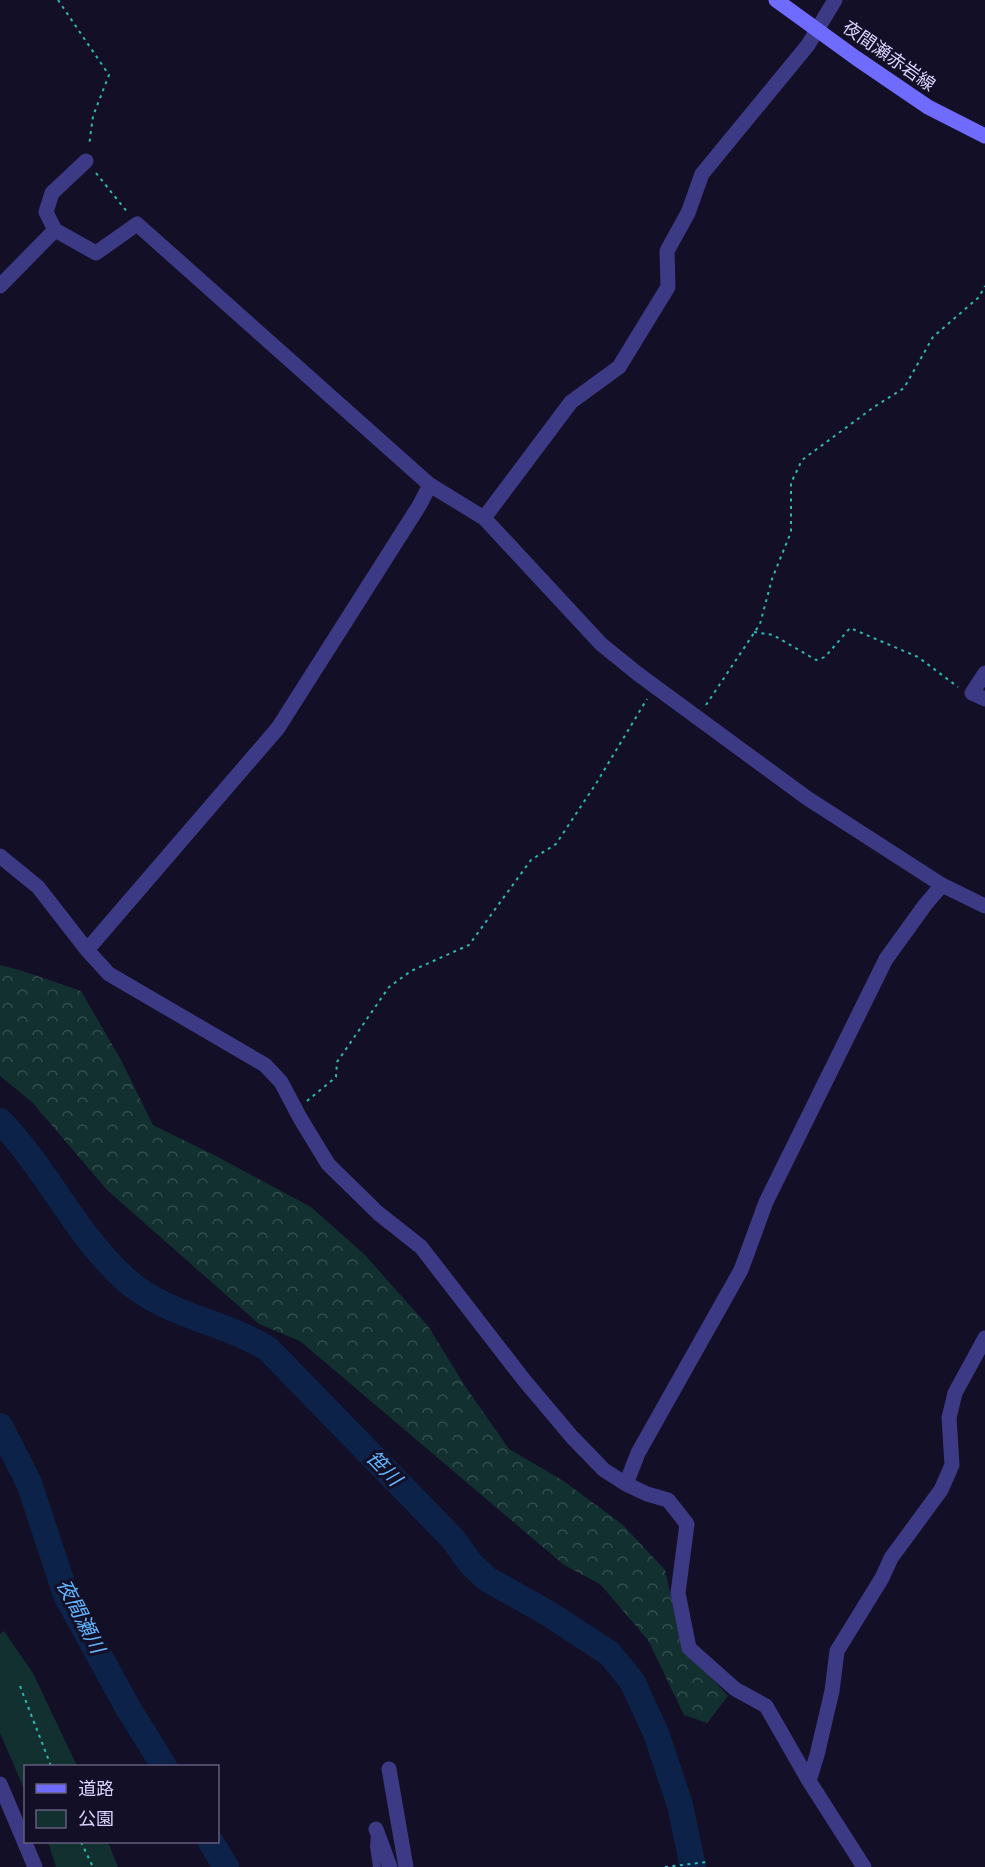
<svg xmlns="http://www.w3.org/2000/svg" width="985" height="1867" font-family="'Sofia Sans Condensed','Noto Sans JP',sans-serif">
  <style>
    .forest { fill: url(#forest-crowns) }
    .green { fill: #12302f }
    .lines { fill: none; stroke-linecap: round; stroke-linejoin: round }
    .river { stroke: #0c2248; stroke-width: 26 }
    .path { stroke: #2fb8b0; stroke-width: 2; stroke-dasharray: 3 4.5; stroke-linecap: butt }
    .lane { stroke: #3d3a85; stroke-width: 8 }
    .street { stroke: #3d3a85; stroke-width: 15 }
    .secondary { stroke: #6f6bff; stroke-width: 15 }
    .labels { text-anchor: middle; stroke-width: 6; stroke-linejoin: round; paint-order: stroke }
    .street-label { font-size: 18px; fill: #d9d4ff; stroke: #130f26 }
    .water-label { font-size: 20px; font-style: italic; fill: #62b6ff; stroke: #130f26 }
  </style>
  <defs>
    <pattern id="forest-crowns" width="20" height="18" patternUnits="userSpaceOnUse" patternTransform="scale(1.5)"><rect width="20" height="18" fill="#12302f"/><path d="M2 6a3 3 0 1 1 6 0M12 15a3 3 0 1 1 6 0" fill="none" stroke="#344d4e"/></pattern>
  </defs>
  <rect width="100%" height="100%" fill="#130f26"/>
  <!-- forest -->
  <path class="forest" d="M0 965 23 971 81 991 121 1060 153 1125 216 1156 311 1207 365 1255 428 1326 465 1386 509 1449 562 1480 622 1524 665 1570 682 1645 728 1696 707 1723 684 1715 648 1640 600 1584 564 1565 300 1341 259 1324 107 1190 32 1102 0 1076Z"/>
  <!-- green -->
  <path class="green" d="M4 1631 33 1673 77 1766H26L25 1791 0 1733V1634Z
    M48 1842H108L118 1867H56Z"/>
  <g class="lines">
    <!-- river -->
    <path class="river" d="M0 1121C47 1169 75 1234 125 1279 166 1316 223 1321 268 1349L453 1539 471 1564 487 1579 546 1612 609 1653 632 1681 656 1733 680 1805 693 1867
      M0 1426 29 1483 66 1595 128 1708 164 1766
      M211 1842 226 1867"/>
    <!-- path -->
    <path class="path" d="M58 0 109 75 93 116 89 146
      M96 173 128 213
      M754 632 773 635 816 660 825 657 850 628 918 657 958 687
      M706 705 760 624 772 579 791 532V483L802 460 874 407 904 388 933 337 979 297 985 286
      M307 1101 336 1077 337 1062 389 987 411 971 469 945 531 860 556 844 597 782 647 699
      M20 1686 51 1766
      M81 1842 93 1867
      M665 1867 707 1862"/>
    <!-- lane -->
    <path class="lane" d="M375 1835 374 1846 377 1867"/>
    <!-- street -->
    <path class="street" d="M86 161 52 193 46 212 55 230 96 253 137 224 430 485 484 518 601 644 638 674 807 798 942 885 985 906
      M0 286 55 230
      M484 518 571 402 619 367 668 287 667 251 688 213 702 174 808 45 835 0
      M985 673 972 693 985 699
      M0 856 38 887 87 950 109 974 265 1065 281 1082 300 1118 328 1164 378 1213 421 1247 524 1380 572 1437 604 1470 626 1484 647 1494 668 1500 687 1524 678 1593 689 1648 735 1689 766 1706 809 1781 864 1867
      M87 950 278 728 419 506 430 485
      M626 1484 638 1453 741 1270 766 1202 886 959 925 905 942 885
      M389 1769 406 1867
      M809 1781 817 1755 832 1691 837 1651 882 1578 891 1558 941 1490 952 1465 949 1418 955 1393 985 1338
      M0 1784 35 1867
      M376 1829 390 1867"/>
    <!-- secondary -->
    <path class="secondary" d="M776 0 856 58 928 107 985 136"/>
  </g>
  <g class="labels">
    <!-- street labels -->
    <g class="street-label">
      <text transform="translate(889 56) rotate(35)" y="6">夜間瀬赤岩線</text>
    </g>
    <!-- water labels -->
    <g class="water-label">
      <text transform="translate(384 1468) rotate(46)" y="7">笹川</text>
      <text transform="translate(81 1616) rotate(63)" y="7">夜間瀬川</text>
    </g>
  </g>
  <!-- legend -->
  <rect x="24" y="1765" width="195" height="78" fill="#130f26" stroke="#625e7d" stroke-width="1.5"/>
  <rect x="36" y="1784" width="30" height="9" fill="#6f6bff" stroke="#625e7d" stroke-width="1.5"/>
  <text x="78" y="1795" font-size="18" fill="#d9d4ff">道路</text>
  <rect x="36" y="1810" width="30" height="18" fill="#12302f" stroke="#625e7d" stroke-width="1.5"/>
  <text x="78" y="1825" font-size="18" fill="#d9d4ff">公園</text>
</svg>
